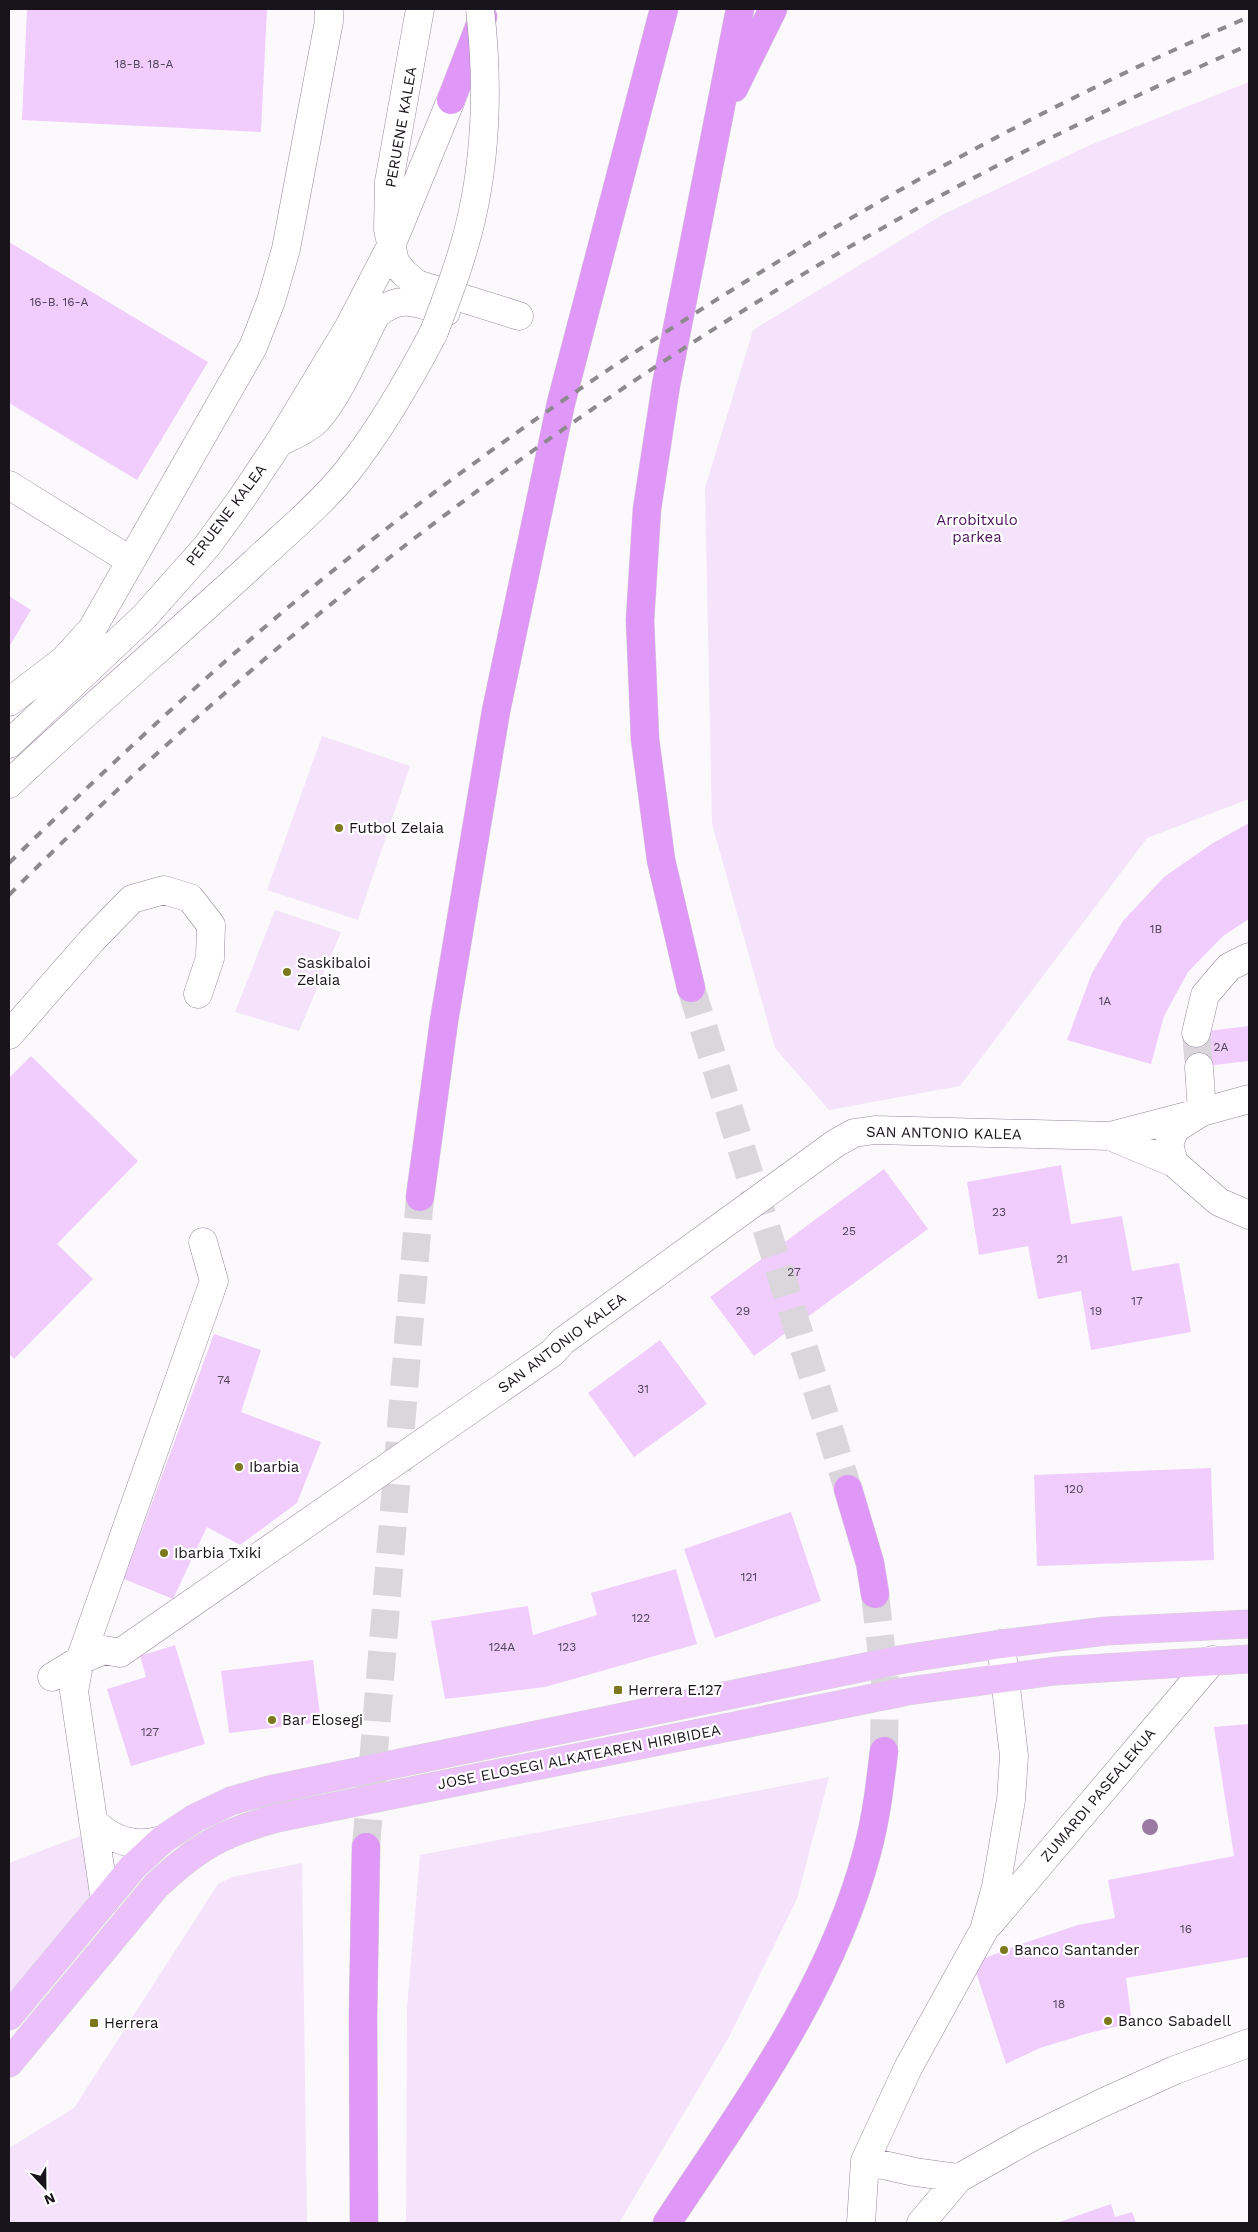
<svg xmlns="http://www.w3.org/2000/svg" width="1258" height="2232" font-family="'Work Sans',sans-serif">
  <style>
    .green { fill: #f4e3fb }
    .building { fill: #f1cdfd }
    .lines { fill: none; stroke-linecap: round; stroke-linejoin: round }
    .minor-tunnel { stroke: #dad6db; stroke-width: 28; stroke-dasharray: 28 14; stroke-linecap: butt }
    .highway-tunnel { stroke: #dad6db; stroke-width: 28; stroke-dasharray: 28 14; stroke-linecap: butt }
    .minor-casing { stroke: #98889d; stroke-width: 29 }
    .major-casing { stroke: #d6d5d6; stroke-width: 29 }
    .highway-casing { stroke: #d6d5d6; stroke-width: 29 }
    .minor { stroke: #fff; stroke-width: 28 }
    .major { stroke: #ecc1fb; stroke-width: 28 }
    .highway { stroke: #e098f8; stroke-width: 28 }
    .rail { stroke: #8d898f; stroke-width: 4; stroke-dasharray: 9 9; stroke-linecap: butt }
    .minor-bridge-casing { stroke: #98889d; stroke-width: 29; stroke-linecap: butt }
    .minor-bridge { stroke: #fff; stroke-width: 28 }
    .tree { fill: #9a7aa3 }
    .poi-dot { fill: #7c781e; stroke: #fff; stroke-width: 2 }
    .labels { text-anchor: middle; stroke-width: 4.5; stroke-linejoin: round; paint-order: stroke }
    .number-label { font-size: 12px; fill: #4f4254 }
    .street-label { font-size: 15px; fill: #19131b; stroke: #fff }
    .park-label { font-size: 15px; fill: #491359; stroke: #fff }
    .poi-label { font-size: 15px; fill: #19131b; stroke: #fff; text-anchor: start }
  </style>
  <rect width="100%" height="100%" fill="#fcf9fd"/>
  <!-- green -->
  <path class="green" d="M1249 82V799L1147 838 960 1086 829 1110 775 1048 712 824 705 488 753 330 942 215 1090 145Z
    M322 736 410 766 358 920 267 890Z
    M275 910 341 932 299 1031 235 1012Z
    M829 1777 797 1899 729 2037 619 2223H406L407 2008 420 1855Z
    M83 1835 92 1901 9 1995V1863Z
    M302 1863 307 2223H9V2148L74 2108 218 1884 232 1877Z"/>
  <!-- building -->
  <path class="building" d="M27 9H267L261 132 22 120Z
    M9 242 208 362 137 480 9 403Z
    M9 596 31 610 9 647Z
    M1249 823V919L1223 936 1188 972 1164 1016 1151 1064 1067 1040 1092 973 1123 921 1164 877 1213 843Z
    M1249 1026V1061L1188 1068 1183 1034Z
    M31 1056 138 1161 57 1244 93 1279 14 1359 9 1354V1078Z
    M1061 1165 1071 1224 1122 1216 1132 1271 1179 1263 1191 1332 1091 1350 1081 1291 1038 1299 1028 1246 979 1255 967 1182Z
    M884 1169 928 1229 754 1356 710 1297Z
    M214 1334 261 1350 241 1412 321 1442 297 1503 240 1545 207 1527 173 1599 124 1579Z
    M660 1340 707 1404 634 1457 588 1393Z
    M1211 1468 1214 1560 1037 1566 1034 1475Z
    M791 1512 821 1601 715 1638 684 1549Z
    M676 1569 697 1644 545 1687 445 1699 431 1621 528 1606 533 1635 597 1615 591 1593Z
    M175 1645 205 1744 131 1766 107 1689 146 1677 140 1656Z
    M313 1660 321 1722 229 1733 221 1671Z
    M1249 1724V1957L1126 1978 1132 2023 1089 2033 1040 2048 1006 2064 973 1963 1015 1946 1078 1925 1115 1918 1108 1880 1234 1856 1214 1727Z
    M1111 2204 1115 2217 1132 2212 1136 2223H1056Z"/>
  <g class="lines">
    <!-- minor-tunnel -->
    <path class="minor-tunnel" d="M1196 1033 1199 1067"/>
    <!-- highway-tunnel -->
    <path class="highway-tunnel" d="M691 988 848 1489
      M875 1594 885 1682 884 1751
      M366 1847 420 1197"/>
    <!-- minor casing -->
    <g class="minor-casing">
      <path id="minor" d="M420 9 389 182 388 229 395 262 404 273 417 284 519 316
        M284 440C295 435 308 429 317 420 339 396 360 345 376 315 400 293 418 303 446 312
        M9 485 131 561
        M9 702 64 660 92 629 253 347 271 301 286 249 329 21V9
        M9 744 144 617 207 546 242 498 280 441 349 327 391 246 451 100
        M9 784C89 708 173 638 254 563 285 534 319 506 346 473 381 429 408 382 434 332
        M1196 1033 1205 995 1229 967 1249 957
        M9 1035 92 940 132 899 164 890 190 898 211 925 210 958 198 994
        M1249 1099 1202 1112 1175 1129 1169 1144 1174 1163 1219 1202 1249 1215
        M1110 1136 1174 1163
        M52 1677 80 1660 104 1650 120 1653 552 1353 563 1341 836 1143 854 1133 875 1130 1110 1136 1202 1112 1199 1067
        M93 1821C112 1841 135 1848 162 1840
        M105 1901 74 1691 80 1660 214 1281 203 1242
        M990 1923 1213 1660
        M865 2161 908 2068 984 1930 996 1887 1011 1800 1014 1756 1001 1644
        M861 2223 865 2161 915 2172 959 2178
        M921 2223 959 2178 1030 2138 1102 2103 1175 2070 1249 2043"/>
    </g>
    <!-- major casing -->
    <g class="major-casing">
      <path id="major" d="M9 2016 133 1867 162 1840 195 1818 231 1801 269 1790 904 1659 1001 1644 1106 1631 1249 1624
        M9 2063 156 1886C197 1847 222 1833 277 1818L908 1691 1055 1671 1249 1659"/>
    </g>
    <!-- highway casing -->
    <g class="highway-casing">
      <path id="highway" d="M734 88 773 9
        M451 100 483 17
        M691 988 661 860 645 739 640 620 647 509 666 385 740 9
        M420 1197 444 1021 496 711 561 403 664 9
        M848 1489 870 1563 875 1594
        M364 2223 363 2017 366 1847
        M667 2223C744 2106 831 1989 867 1852 876 1819 880 1785 884 1751"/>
    </g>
    <!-- minor -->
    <use href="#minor" class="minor"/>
    <!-- major -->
    <use href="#major" class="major"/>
    <!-- highway -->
    <use href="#highway" class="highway"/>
    <!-- rail -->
    <path class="rail" d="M9 863C112 763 217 664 330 573 446 480 568 394 694 314 871 201 1056 99 1249 17
      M9 895C364 538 787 246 1249 45"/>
    <!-- minor-bridge casing -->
    <g class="minor-bridge-casing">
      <path id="minor-bridge" d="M434 332C448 295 462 259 471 220 487 151 488 79 480 9"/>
    </g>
    <!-- minor-bridge -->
    <use href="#minor-bridge" class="minor-bridge"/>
  </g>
  <!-- trees -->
  <circle class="tree" cx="1150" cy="1827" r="8"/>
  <!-- markers -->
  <g class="poi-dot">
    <circle cx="339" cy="828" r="5"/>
    <circle cx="287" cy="972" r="5"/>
    <circle cx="239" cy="1467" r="5"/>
    <circle cx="164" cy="1553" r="5"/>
    <rect x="613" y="1685" width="10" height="10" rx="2.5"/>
    <circle cx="272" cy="1720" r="5"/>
    <circle cx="1004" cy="1950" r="5"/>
    <circle cx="1108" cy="2021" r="5"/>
    <rect x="89" y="2018" width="10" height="10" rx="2.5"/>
  </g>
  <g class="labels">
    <!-- number labels -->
    <g class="number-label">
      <text x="144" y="68">18-B. 18-A</text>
      <text x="59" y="306">16-B. 16-A</text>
      <text x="1156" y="933">1B</text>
      <text x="1105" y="1005">1A</text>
      <text x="1221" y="1051">2A</text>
      <text x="999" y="1216">23</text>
      <text x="849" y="1235">25</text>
      <text x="1062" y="1263">21</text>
      <text x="794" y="1276">27</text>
      <text x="1137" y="1305">17</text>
      <text x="743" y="1315">29</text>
      <text x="1096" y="1315">19</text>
      <text x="224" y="1384">74</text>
      <text x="643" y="1393">31</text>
      <text x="1074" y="1493">120</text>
      <text x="749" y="1581">121</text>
      <text x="641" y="1622">122</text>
      <text x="502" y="1651">124A</text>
      <text x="567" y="1651">123</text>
      <text x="150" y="1736">127</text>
      <text x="1186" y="1933">16</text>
      <text x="1059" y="2008">18</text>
    </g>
    <!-- street labels -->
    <g class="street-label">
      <text transform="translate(401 127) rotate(-80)" y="5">PERUENE KALEA</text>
      <text transform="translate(226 515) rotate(-53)" y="5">PERUENE KALEA</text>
      <text transform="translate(944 1133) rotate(1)" y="5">SAN ANTONIO KALEA</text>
      <text transform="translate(562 1343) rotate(-37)" y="5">SAN ANTONIO KALEA</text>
      <text transform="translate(579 1757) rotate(-11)" y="5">JOSE ELOSEGI ALKATEAREN HIRIBIDEA</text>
      <text transform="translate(1098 1795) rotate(-50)" y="5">ZUMARDI PASEALEKUA</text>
    </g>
    <!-- park labels -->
    <g class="park-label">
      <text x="977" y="525">Arrobitxulo<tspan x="977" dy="17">parkea</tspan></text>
    </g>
    <!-- poi labels -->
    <g class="poi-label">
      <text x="349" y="833">Futbol Zelaia</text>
      <text x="297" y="968">Saskibaloi<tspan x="297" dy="17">Zelaia</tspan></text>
      <text x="249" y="1472">Ibarbia</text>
      <text x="174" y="1558">Ibarbia Txiki</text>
      <text x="628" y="1695">Herrera E.127</text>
      <text x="282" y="1725">Bar Elosegi</text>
      <text x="1014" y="1955">Banco Santander</text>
      <text x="1118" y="2026">Banco Sabadell</text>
      <text x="104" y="2028">Herrera</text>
    </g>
  </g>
  <!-- border -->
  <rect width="1258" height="2232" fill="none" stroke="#19131b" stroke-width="20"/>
  <!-- north arrow -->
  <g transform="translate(45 2187) rotate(158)" stroke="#ffffff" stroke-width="4" paint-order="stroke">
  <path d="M0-4L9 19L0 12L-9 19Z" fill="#19131b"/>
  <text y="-8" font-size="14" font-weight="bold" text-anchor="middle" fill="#19131b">N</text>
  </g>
</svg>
